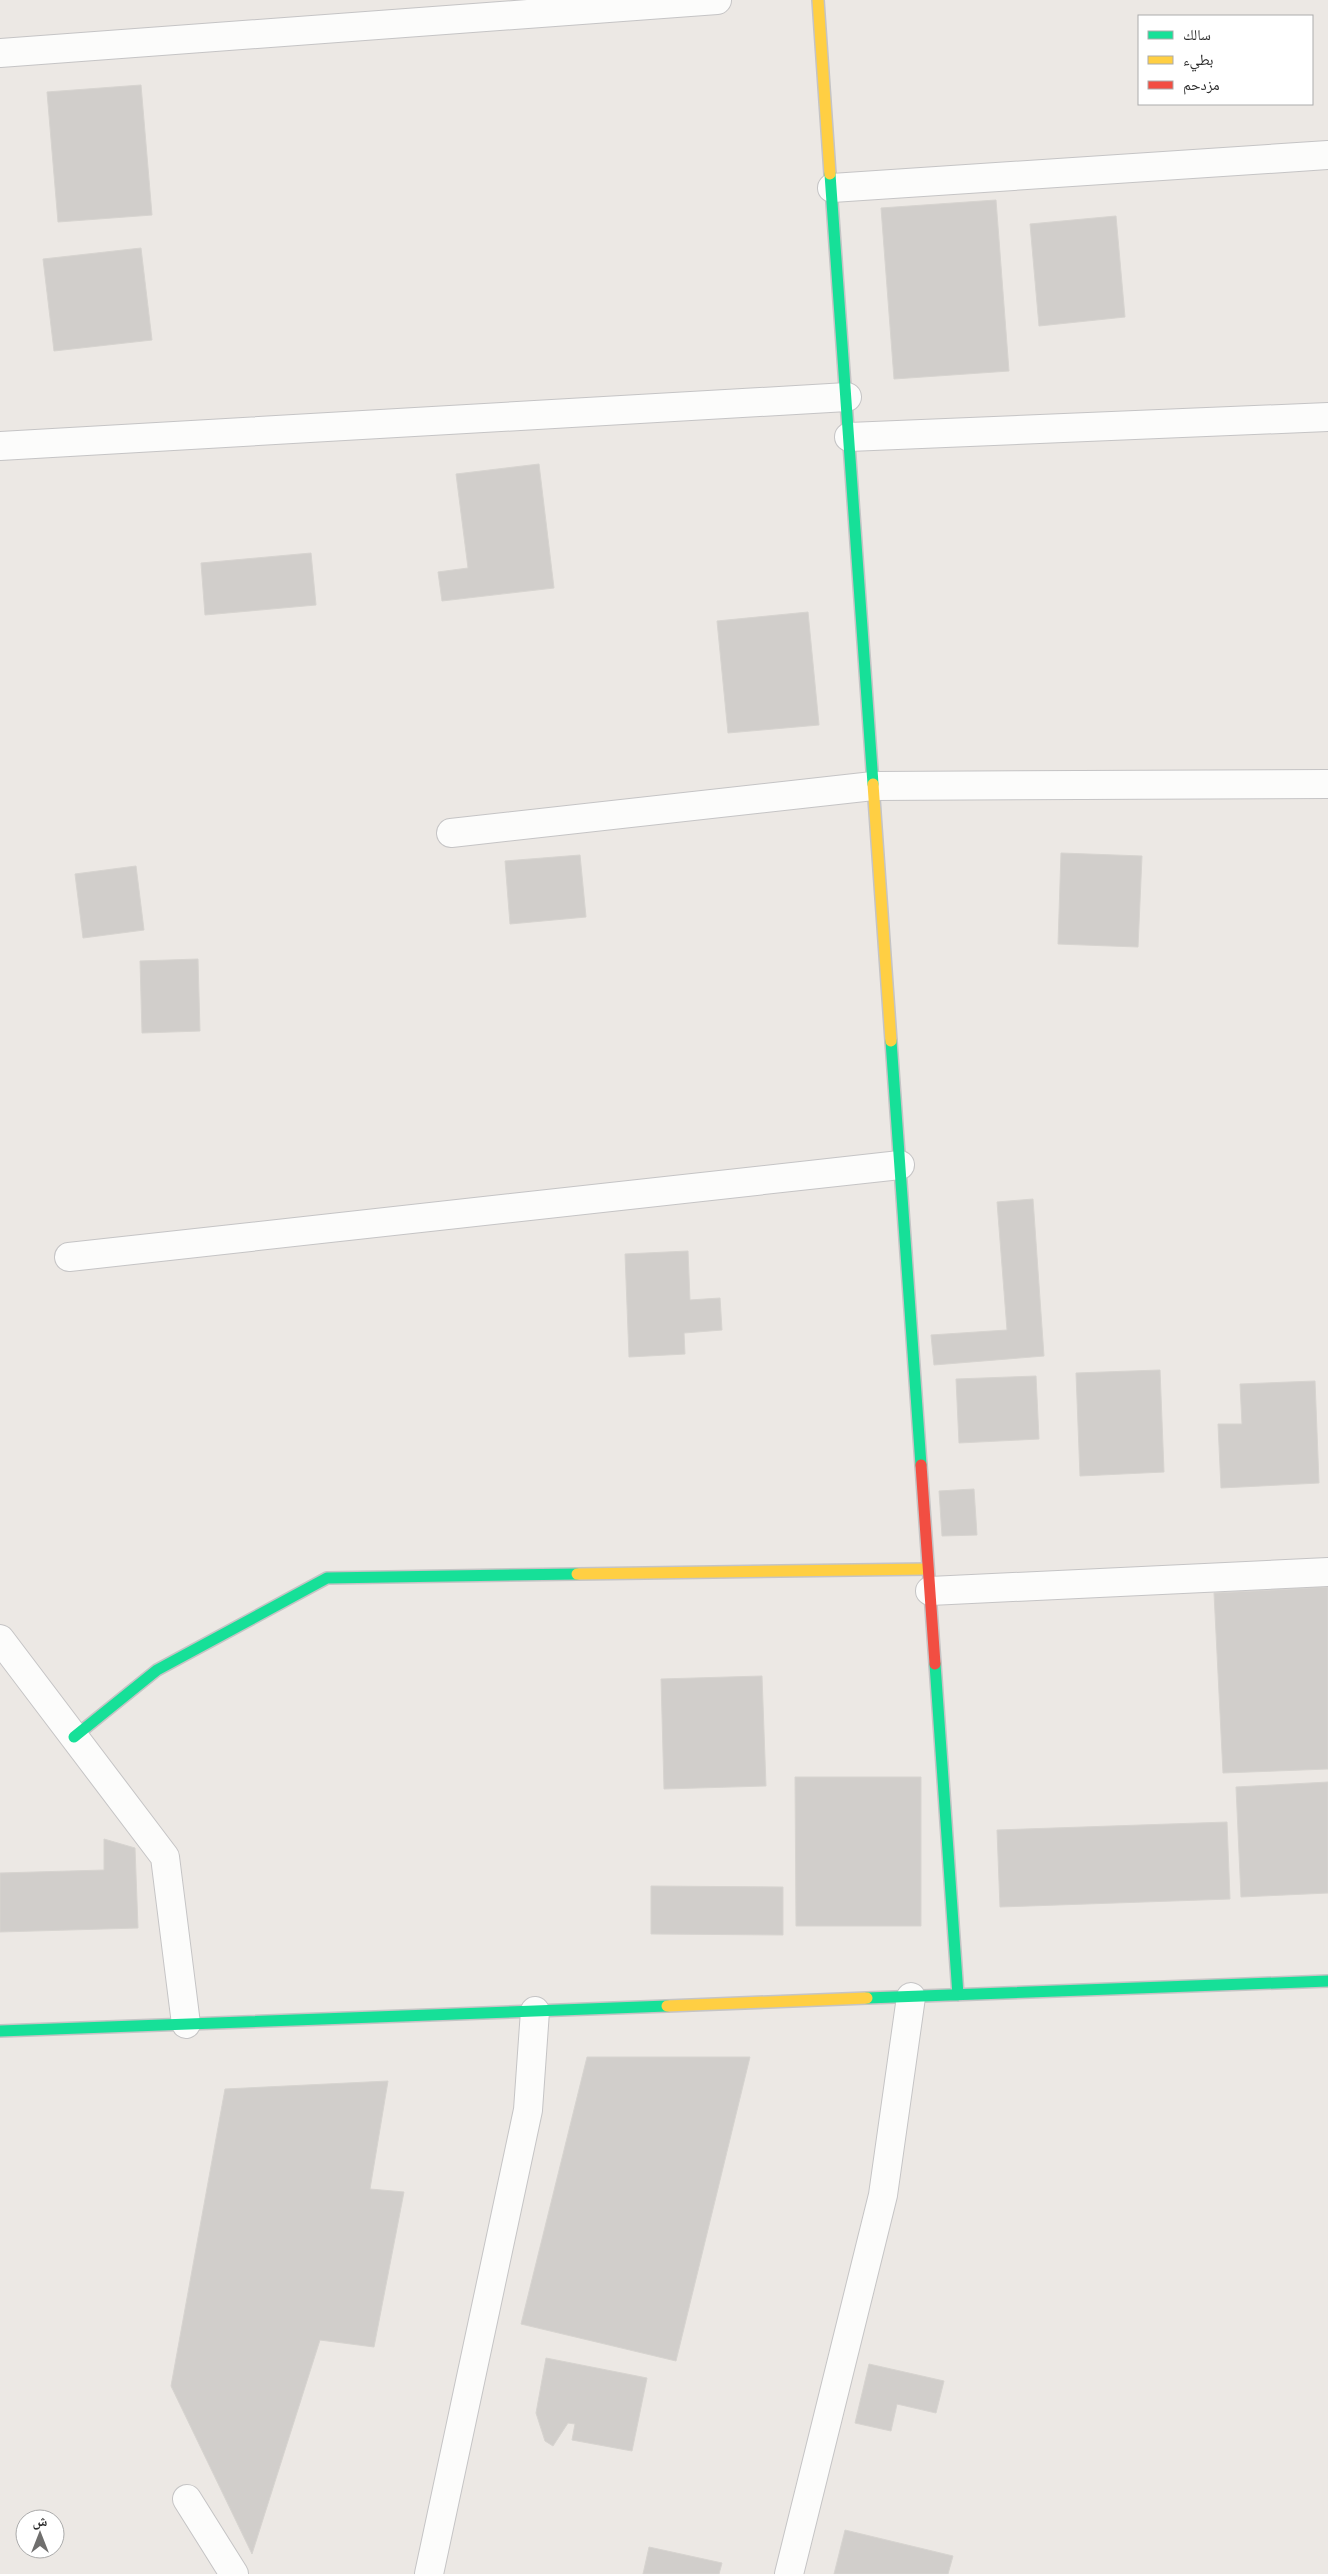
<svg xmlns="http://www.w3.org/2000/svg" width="1328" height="2574" font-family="'Exo 2','Noto Naskh Arabic',sans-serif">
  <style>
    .building { fill: #d1cecb; stroke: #d7d4d0 }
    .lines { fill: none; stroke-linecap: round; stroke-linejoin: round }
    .street-casing { stroke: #c5c4c5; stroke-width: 30 }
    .fast-casing { stroke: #c5c4c5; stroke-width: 14 }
    .slow-casing { stroke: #c5c4c5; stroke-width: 14 }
    .jam-casing { stroke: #c5c4c5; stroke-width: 14 }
    .street { stroke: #fcfcfb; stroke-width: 28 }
    .fast { stroke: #16e098; stroke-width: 11 }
    .slow { stroke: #ffcf43; stroke-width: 11 }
    .jam { stroke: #f24e42; stroke-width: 11 }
  </style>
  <rect width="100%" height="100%" fill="#ece8e4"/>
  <!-- building -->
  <path class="building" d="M141 85 152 215 58 222 47 92Z
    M996 200 1009 371 894 379 881 208Z
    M1116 216 1125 317 1039 326 1030 224Z
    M141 248 152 340 54 351 43 259Z
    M539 464 554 588 442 601 438 572 468 568 456 474Z
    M311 553 316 605 205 615 201 563Z
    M808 612 819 725 728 733 717 621Z
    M1061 853 1142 856 1138 947 1058 944Z
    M580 855 586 917 510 924 505 861Z
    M136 866 144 930 83 938 75 874Z
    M198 959 200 1031 142 1033 140 961Z
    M1033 1199 1044 1356 934 1365 931 1335 1007 1330 997 1202Z
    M688 1251 690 1300 720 1298 722 1330 684 1333 685 1354 629 1357 625 1254Z
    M1160 1370 1164 1472 1080 1476 1076 1373Z
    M1036 1376 1039 1439 959 1443 956 1379Z
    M1315 1381 1319 1483 1221 1488 1218 1424H1242L1240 1384Z
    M974 1489 977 1535 942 1536 939 1491Z
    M1328 1587V1769L1223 1773 1214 1593Z
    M762 1676 766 1786 664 1789 661 1679Z
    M795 1777H921V1926H796Z
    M1328 1782V1893L1241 1897 1236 1787Z
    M1227 1822 1230 1899 1000 1907 997 1830Z
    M104 1839 135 1848 138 1928 0 1932V1873L104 1870Z
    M651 1886 783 1887V1935L651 1934Z
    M587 2057H750L676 2361 521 2324Z
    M388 2081 370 2189 404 2192 374 2347 320 2340 252 2554 171 2386 225 2089Z
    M546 2358 647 2378 632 2451 572 2440 575 2424 568 2423 553 2446 545 2441 536 2413Z
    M869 2364 944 2381 936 2413 897 2404 891 2431 855 2423Z
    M845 2530 953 2556 948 2574H834Z
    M649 2547 722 2563 719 2574H643Z"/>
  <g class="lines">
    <!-- street casing -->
    <g class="street-casing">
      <path id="street" d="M0 53 717 0
        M832 188 1328 155
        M849 437 1328 417
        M0 446 847 397
        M451 833 873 786 1328 784
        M69 1257 900 1165
        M930 1591 1328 1572
        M0 1639 165 1857 186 2024
        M187 2499 234 2574
        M429 2574 528 2110 535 2011
        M789 2574 883 2195 911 1997"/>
    </g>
    <!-- fast casing -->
    <g class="fast-casing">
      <path id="fast" d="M830 174 873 784
        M891 1041 921 1465
        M935 1664 958 1995
        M74 1737 157 1670 327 1578 577 1574
        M867 1998 1328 1981
        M0 2031 667 2006"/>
    </g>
    <!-- slow casing -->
    <g class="slow-casing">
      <path id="slow" d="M818 0 830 174
        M873 784 891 1041
        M577 1574 928 1569
        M667 2006 867 1998"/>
    </g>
    <!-- jam casing -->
    <g class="jam-casing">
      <path id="jam" d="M921 1465 935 1664"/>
    </g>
    <!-- street -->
    <use href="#street" class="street"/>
    <!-- fast -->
    <use href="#fast" class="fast"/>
    <!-- slow -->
    <use href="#slow" class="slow"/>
    <!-- jam -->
    <use href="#jam" class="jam"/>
  </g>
  <!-- legend -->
  <rect x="1138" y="15" width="175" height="90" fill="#ffffff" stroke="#ababab"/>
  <rect x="1148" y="31" width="25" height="8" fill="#16e098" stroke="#ababab"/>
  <text x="1183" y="40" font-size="15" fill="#2e2e2e">سالك</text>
  <rect x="1148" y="56" width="25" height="8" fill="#ffcf43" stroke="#ababab"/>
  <text x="1183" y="65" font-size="15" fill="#2e2e2e">بطيء</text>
  <rect x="1148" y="81" width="25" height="8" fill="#f24e42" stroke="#ababab"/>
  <text x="1183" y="90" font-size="15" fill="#2e2e2e">مزدحم</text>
  <!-- north arrow -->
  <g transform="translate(40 2534)"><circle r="24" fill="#ffffff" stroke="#ababab"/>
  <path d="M0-4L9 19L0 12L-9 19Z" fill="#706f6e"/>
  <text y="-8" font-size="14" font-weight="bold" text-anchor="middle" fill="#2e2e2e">ش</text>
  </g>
</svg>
